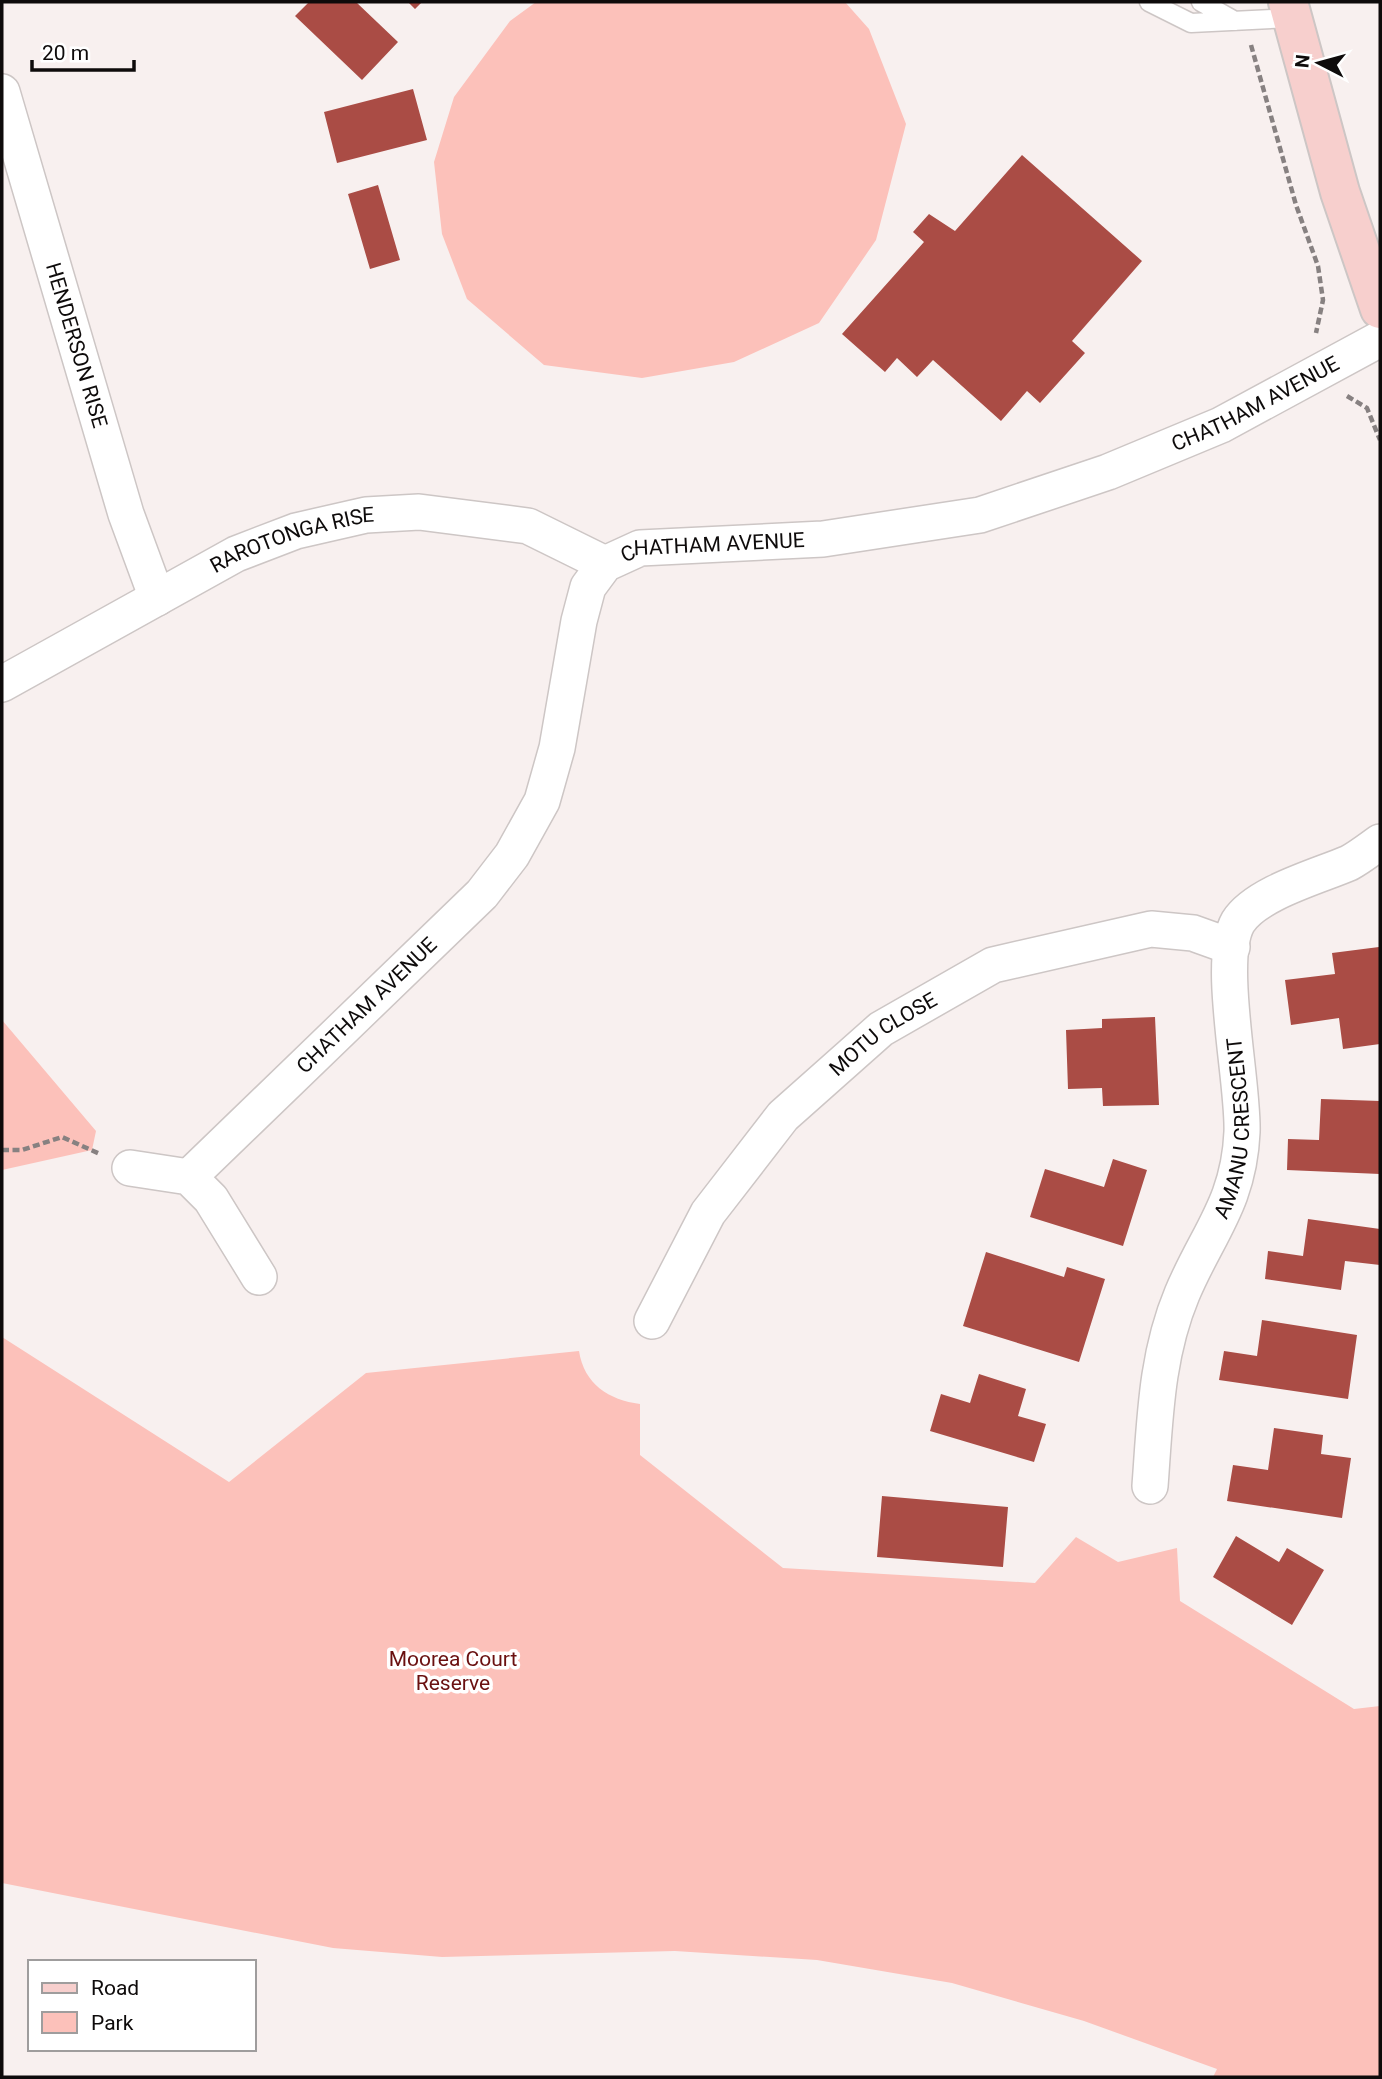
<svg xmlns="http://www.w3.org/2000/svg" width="1382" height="2079" font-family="Roboto,sans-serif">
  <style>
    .green { fill: #fcc1ba }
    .building { fill: #aa4c45 }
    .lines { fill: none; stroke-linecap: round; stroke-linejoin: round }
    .lane-casing { stroke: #cdc6c5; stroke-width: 21 }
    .street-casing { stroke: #cdc6c5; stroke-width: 38 }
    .secondary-casing { stroke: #cdc6c5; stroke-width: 42 }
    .path { stroke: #878181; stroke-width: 4.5; stroke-dasharray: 7 3.5; stroke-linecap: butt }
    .lane { stroke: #fff; stroke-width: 18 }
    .street { stroke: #fff; stroke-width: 35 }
    .secondary { stroke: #f7cfcd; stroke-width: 38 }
    .labels { text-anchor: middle; stroke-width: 7; stroke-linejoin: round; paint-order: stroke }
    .street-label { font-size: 21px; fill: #0e0b0b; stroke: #fff }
    .park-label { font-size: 21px; fill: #6a1010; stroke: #fff }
  </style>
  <rect width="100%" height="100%" fill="#f8f0ef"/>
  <!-- green -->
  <path class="green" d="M536 2H845L869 29 906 124 876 240 819 323 734 362 642 378 544 365 467 299 442 234 434 162 454 97 510 21Z
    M2 1020 96 1131 92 1150 2 1170Z
    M2 1337 229 1482 366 1373 579 1351C584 1384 609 1400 640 1404V1455L783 1568 1035 1583 1076 1537 1118 1562 1177 1548 1180 1601 1354 1709 1380 1706V2077H1213L1217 2069 1084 2021 952 1983 817 1960 675 1951 442 1957 333 1948 2 1883Z"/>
  <!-- building -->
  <path class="building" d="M309 2H356L398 42 362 80 295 16Z
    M408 2H422L415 9Z
    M413 89 427 140 337 163 324 112Z
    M1022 155 1142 261 1072 341 1085 353 1040 403 1027 391 1001 421 933 360 917 377 897 358 885 372 842 334 924 242 913 232 929 214 955 231Z
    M378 185 400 260 370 269 348 194Z
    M1379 947 1380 1044 1343 1049 1339 1018 1291 1025 1285 980 1335 974 1332 953Z
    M1155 1017 1159 1105 1103 1106 1102 1088 1068 1089 1066 1030 1102 1028V1019Z
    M1321 1099 1380 1101V1174L1287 1170 1288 1139 1319 1140Z
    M1113 1159 1147 1170 1123 1246 1030 1217 1045 1169 1104 1187Z
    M1308 1219 1380 1229V1265L1345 1261 1341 1290 1265 1279 1268 1251 1303 1256Z
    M986 1252 1064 1277 1067 1267 1105 1279 1079 1362 963 1326Z
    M1262 1320 1357 1335 1348 1399 1219 1380 1224 1351 1257 1356Z
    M979 1374 1026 1389 1018 1416 1046 1424 1034 1462 930 1431 941 1394 970 1403Z
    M1274 1428 1323 1435 1321 1454 1351 1458 1342 1518 1227 1501 1233 1465 1268 1470Z
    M882 1496 1008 1507 1003 1567 877 1557Z
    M1236 1536 1279 1562 1287 1548 1324 1570 1292 1625 1213 1577Z"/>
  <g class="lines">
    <!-- lane casing -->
    <g class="lane-casing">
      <path id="lane" d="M1149 2 1191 23 1291 18
        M1201 2 1235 21"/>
    </g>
    <!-- street casing -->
    <g class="street-casing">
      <g id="street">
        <path id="s1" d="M2 92 126 514 157 598"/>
        <path id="s2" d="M2 684 236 554 296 531 366 515 419 512 528 526 605 564"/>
        <path d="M130 1168 189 1177 211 1199 259 1277"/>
        <path id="s3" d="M189 1177 482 894 512 855 542 801 557 748 579 621 588 587 605 564 640 548 823 539 980 515 1108 472 1221 425 1380 339"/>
        <path id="s4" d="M652 1321 708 1213 783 1116 881 1029 993 965 1151 929 1193 933 1232 947"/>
        <path id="s5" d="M1150 1486C1155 1420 1156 1356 1182 1294 1207 1234 1239 1203 1242 1132 1244 1084 1216 960 1238 922 1256 893 1319 876 1349 863 1360 857 1370 849 1380 842"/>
      </g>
    </g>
    <!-- secondary casing -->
    <g class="secondary-casing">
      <path id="secondary" d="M1288 2 1340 192 1380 309"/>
    </g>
    <!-- path -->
    <path class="path" d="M1251 45 1296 205 1318 266 1323 300 1316 333
      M1347 396 1367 408 1380 440
      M2 1150H22L62 1137 100 1154"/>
    <!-- lane -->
    <use href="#lane" class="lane"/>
    <!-- street -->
    <use href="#street" class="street"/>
    <!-- secondary -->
    <use href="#secondary" class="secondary"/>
  </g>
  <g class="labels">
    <!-- street labels -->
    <g class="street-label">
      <text dy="7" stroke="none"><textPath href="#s1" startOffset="264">HENDERSON RISE</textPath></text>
      <text dy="7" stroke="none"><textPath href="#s3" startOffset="1444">CHATHAM AVENUE</textPath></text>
      <text dy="7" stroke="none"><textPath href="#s2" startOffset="326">RAROTONGA RISE</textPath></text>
      <text dy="7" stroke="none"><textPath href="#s3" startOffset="877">CHATHAM AVENUE</textPath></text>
      <text dy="7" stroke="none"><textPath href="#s3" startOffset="247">CHATHAM AVENUE</textPath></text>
      <text dy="7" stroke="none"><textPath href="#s4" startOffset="374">MOTU CLOSE</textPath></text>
      <text dy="7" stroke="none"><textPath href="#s5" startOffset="373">AMANU CRESCENT</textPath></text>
    </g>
    <!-- park labels -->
    <g class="park-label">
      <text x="453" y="1666">Moorea Court<tspan x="453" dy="24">Reserve</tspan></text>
    </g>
  </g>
  <!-- border -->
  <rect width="1382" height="2079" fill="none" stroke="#0e0b0b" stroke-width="7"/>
  <!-- legend -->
  <rect x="28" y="1960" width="228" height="91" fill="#ffffff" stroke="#9f9d9d" stroke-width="2"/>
  <rect x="42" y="1983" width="35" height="10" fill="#f7cfcd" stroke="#9f9d9d" stroke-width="2"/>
  <text x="91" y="1995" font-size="21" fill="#0e0b0b">Road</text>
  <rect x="42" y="2012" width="35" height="21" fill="#fcc1ba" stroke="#9f9d9d" stroke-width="2"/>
  <text x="91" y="2030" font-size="21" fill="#0e0b0b">Park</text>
  <!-- north arrow -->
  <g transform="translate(1319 63) rotate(276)" stroke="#ffffff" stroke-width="5" paint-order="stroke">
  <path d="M0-5L12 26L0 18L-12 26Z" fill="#0e0b0b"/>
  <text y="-10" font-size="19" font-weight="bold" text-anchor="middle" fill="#0e0b0b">N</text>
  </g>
  <!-- scale -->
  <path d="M32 60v10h102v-10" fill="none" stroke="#0e0b0b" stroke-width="3.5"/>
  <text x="42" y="60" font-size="21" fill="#0e0b0b" stroke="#ffffff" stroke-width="5" paint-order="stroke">20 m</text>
</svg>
